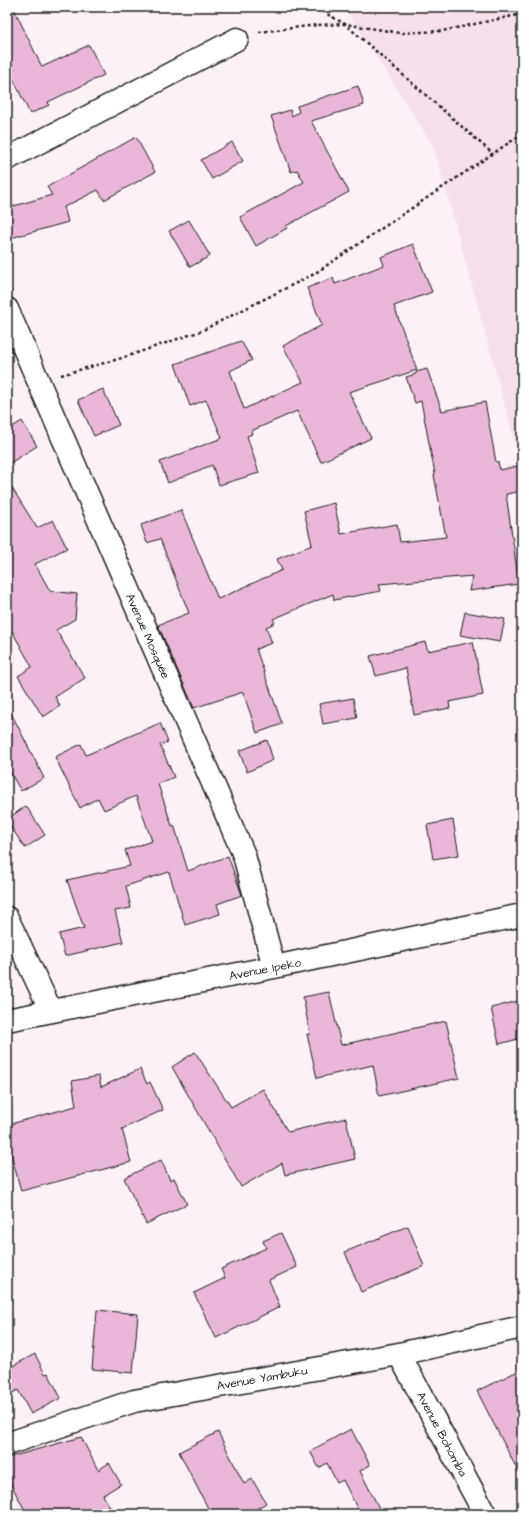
<svg xmlns="http://www.w3.org/2000/svg" width="529" height="1521" font-family="'Architects Daughter',sans-serif">
  <style>
    .built { fill: #f6e0ee }
    .building { fill: #e9b8d9; stroke: #1c1c1c }
    .lines { fill: none; stroke-linecap: round; stroke-linejoin: round }
    .minor-casing { stroke: #1c1c1c; stroke-width: 25 }
    .path { stroke: #1c1c1c; stroke-width: 2.5; stroke-dasharray: 3 3; stroke-linecap: butt }
    .minor { stroke: #fff; stroke-width: 22 }
    .labels { text-anchor: middle; stroke-width: 3; stroke-linejoin: round; paint-order: stroke }
    .street-label { font-size: 12px; fill: #1c1c1c; stroke: #fff }
  </style>
  <rect width="100%" height="100%" fill="#fbf1f7"/>
  <filter id="ink" filterUnits="userSpaceOnUse"><feTurbulence type="fractalNoise" baseFrequency=".025" numOctaves="2"/><feDisplacementMap in="SourceGraphic" scale="8" xChannelSelector="R" yChannelSelector="G"/><feConvolveMatrix kernelMatrix="1 2 1 2 8 2 1 2 1" color-interpolation-filters="sRGB"/></filter>
  <g filter="url(#ink)">
    <!-- built -->
    <path class="built" d="M344 7H522V468L434 147Z"/>
    <!-- building -->
    <path class="building" d="M7 7H13L42 67 89 45 104 75 48 102 49 105 30 114 7 66Z
      M358 86 364 105 311 121 349 192 286 226 287 228 256 246 240 217 304 182 297 170 291 172 271 116 290 110 292 116 299 112 297 106Z
      M136 137 155 172 104 200 98 190 64 207 68 222 7 239V208L52 195 47 187Z
      M232 142 243 161 212 179 201 160Z
      M189 220 210 256 190 267 169 231Z
      M413 244 432 292 394 306 417 370 349 392 371 438 321 462 297 411 251 431 252 434 247 436 259 473 219 485 212 465 168 483 160 462 222 438 206 400 190 406 175 364 241 341 252 360 230 371 244 409 303 382 283 346 322 325 307 288 333 278 335 284 384 265 381 257Z
      M427 369 442 411 485 402 496 462H498L500 470 518 466 522 491 506 494 519 584 469 591 472 576 379 584 381 591 334 600 333 594 273 619 275 623 266 627 272 643 256 649 282 724 257 733 243 692 194 708 158 625 189 613 160 539 147 543 141 525 181 510 218 599 282 570 277 559 312 545 304 511 334 503 341 534 397 524 400 542 446 537 434 475 435 474 421 401 415 403 406 377 416 374V372Z
      M103 389 119 425 94 436 78 400Z
      M22 421 37 446 7 465V430Z
      M7 480 37 528 53 520 67 548 35 564 50 591 77 594 75 619 56 630 85 678 55 697 60 706 43 717 18 676 32 667 7 622Z
      M465 612 505 619 500 642 460 635Z
      M425 642 428 651 473 642 483 695 449 702 450 708 414 715 406 668 376 676 370 656Z
      M353 698 357 718 323 724 319 704Z
      M7 705 44 778 21 791 7 767Z
      M160 723 168 742 160 745 174 777 158 784 172 826 174 825 188 871 228 856 242 895 217 904 220 914 185 925 169 872 126 886 131 908 115 911 123 942 65 956 59 934 84 928 67 880 130 866 125 850 152 841 136 796 104 810 98 798 80 808 55 757 81 744 86 755Z
      M267 740 273 760 247 772 239 751Z
      M26 806 45 835 25 848 7 821V819Z
      M453 820 459 855 433 859 427 825Z
      M329 992 341 1045 446 1021 459 1078 379 1096 373 1065 317 1078 307 1034H310L303 997Z
      M522 1000V1038L499 1044 491 1008Z
      M195 1052 231 1107 263 1089 288 1132 346 1118 355 1159 285 1175 282 1163 241 1187 172 1067Z
      M140 1069 147 1084 150 1082 163 1110 122 1129 131 1162 21 1191 7 1138V1125L76 1106 72 1081 99 1076 101 1087Z
      M161 1160 170 1180 174 1178 187 1204 146 1224 124 1178Z
      M408 1226 424 1266 361 1292 345 1252Z
      M281 1233 297 1267 269 1280 280 1307 216 1338 194 1293 225 1278 221 1269 266 1248 263 1241Z
      M97 1310 138 1314 133 1373 92 1369Z
      M35 1354 45 1374 48 1373 61 1398 31 1414 18 1390 7 1396V1369Z
      M522 1369V1479L477 1391Z
      M351 1429 370 1465 360 1471 382 1514H360L343 1480 337 1483 327 1463 319 1468 310 1451Z
      M218 1432 244 1484 252 1479 266 1503 248 1514H211L179 1452Z
      M81 1437 98 1470 109 1463 121 1484 103 1495 114 1514H27L7 1477V1458Z"/>
    <g class="lines">
      <!-- minor casing -->
      <g class="minor-casing">
        <path id="minor" d="M7 159 237 39
          M7 309 244 855 274 967
          M7 918 51 1011
          M7 1020 274 967 522 915
          M399 1354 485 1514
          M7 1444 134 1401 399 1354 522 1327"/>
      </g>
      <!-- path -->
      <path class="path" d="M318 7 327 14 345 24 493 154
        M259 32 317 25 345 24 401 33 442 31 522 14
        M61 375 122 358 201 331 314 274 522 134"/>
      <!-- minor -->
      <use href="#minor" class="minor"/>
    </g>
  </g>
  <g class="labels">
    <!-- street labels -->
    <g class="street-label">
      <text transform="translate(148 636) rotate(66)" y="4">Avenue Mosquée</text>
      <text transform="translate(265 969) rotate(-11)" y="4">Avenue Ipeko</text>
      <text transform="translate(262 1378) rotate(-10)" y="4">Avenue Yambuku</text>
      <text transform="translate(442 1434) rotate(62)" y="4">Avenue Bohomba</text>
    </g>
  </g>
  <!-- margin -->
  <rect width="529" height="1521" fill="none" stroke="#fff" stroke-width="24"/>
  <rect x="12" y="12" width="505" height="1497" fill="none" stroke="#1c1c1c" stroke-width="1.5" filter="url(#ink)"/>
</svg>
